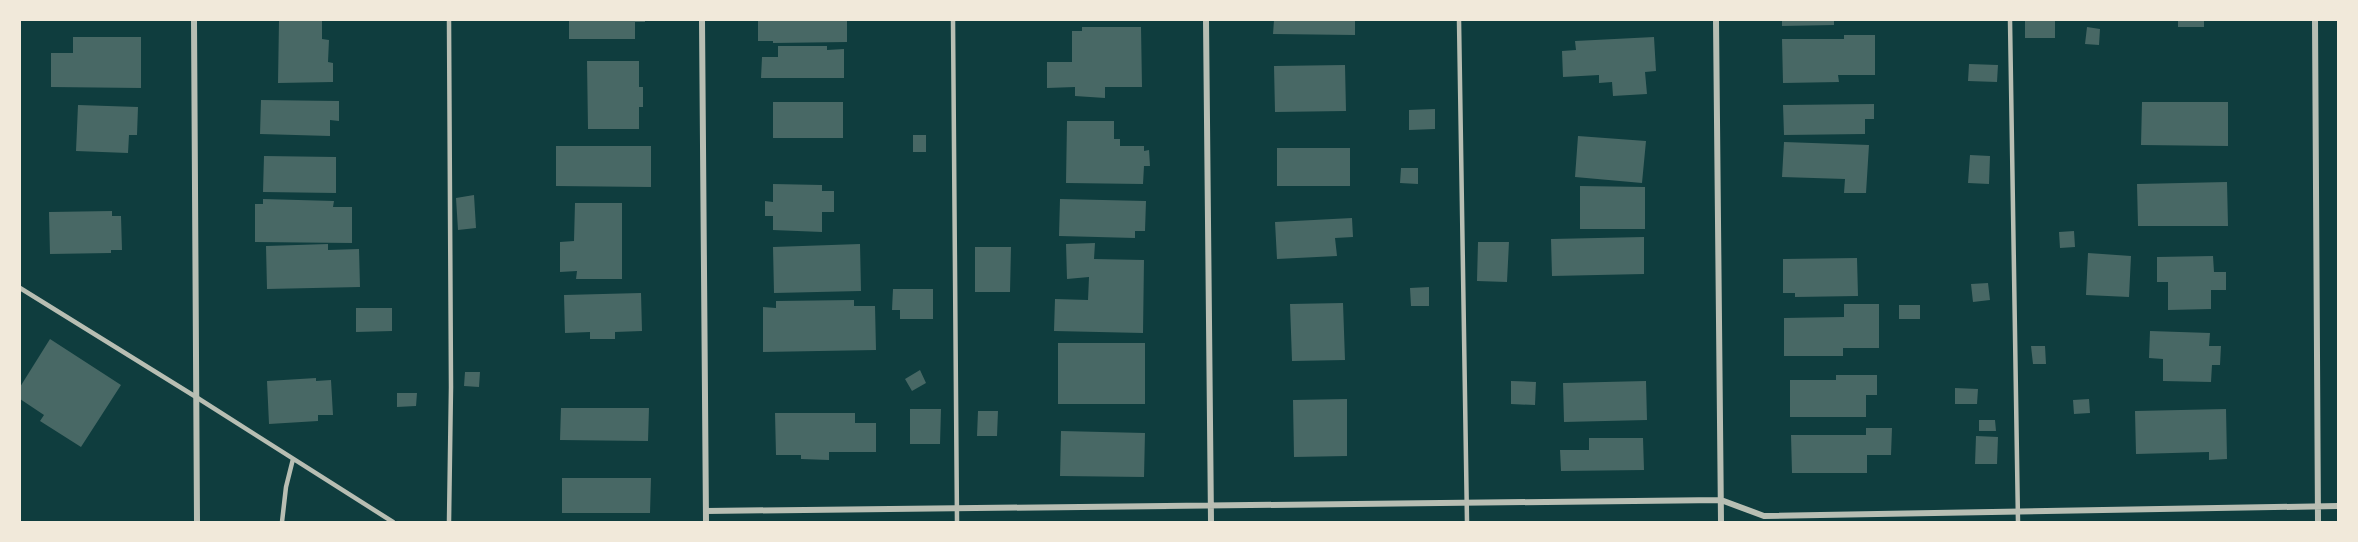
<svg xmlns="http://www.w3.org/2000/svg" width="2358" height="542" font-family="'Sofia Sans Condensed',sans-serif">
  <style>
    .building { fill: #486865 }
    .lines { fill: none; stroke-linecap: round; stroke-linejoin: round }
    .service { stroke: #b8beb3; stroke-width: 4.5 }
    .minor { stroke: #b8beb3; stroke-width: 6 }
  </style>
  <rect width="100%" height="100%" fill="#0f3d3e"/>
  <!-- building -->
  <path class="building" d="M279 20H322V39L329 40 328 62 333 63V82L278 83Z
    M569 20H645V22H635V39H569Z
    M758 20H847V42L773 43V41H758Z
    M1274 20H1355V35L1273 34Z
    M1782 20H1834V25L1782 26Z
    M2025 20H2055V38H2025Z
    M2178 20H2204V27H2178Z
    M1082 27H1141L1142 87H1105V98L1075 96V87L1047 88V62H1072V31H1082Z
    M2087 27 2100 29 2099 45 2085 44Z
    M1844 35H1875V75H1838L1839 82 1783 83 1782 39H1844Z
    M73 37H141V88L51 87V53H73Z
    M1654 37 1656 71 1645 72 1647 94 1613 96 1612 82 1599 83V75L1563 77 1562 51 1576 50 1575 41Z
    M778 46H827V50L844 49V78H761L762 57H778Z
    M587 61H639V87H643V107H639V129H588Z
    M1969 64 1998 65 1997 82 1968 81Z
    M1345 65 1346 111 1275 112 1274 66Z
    M261 100 339 101V121L330 120V136L260 134Z
    M773 102H843V138H773Z
    M2142 102H2228V146L2141 145Z
    M1874 104V119H1865V134L1784 135 1783 105Z
    M78 105 138 107 137 135H129L128 153 76 151Z
    M1435 109V129L1409 130V110Z
    M1067 121H1114V139H1120V146H1144V151L1149 150 1150 166H1144L1143 184 1066 183Z
    M913 135H926V152H913Z
    M1578 136 1646 141 1642 183 1575 177Z
    M1784 142 1869 145 1866 193H1844L1845 179 1782 177Z
    M556 146H651V187L556 186Z
    M1277 148H1350V186H1277Z
    M1970 155 1990 156 1989 184 1968 183Z
    M264 156 336 157V193L263 192Z
    M1401 168H1418V184L1400 183Z
    M2227 182 2228 226H2138L2137 184Z
    M773 184 822 185V191H834V212H822V232L773 230V216H765V201L773 202Z
    M1580 186 1645 187V229H1580Z
    M474 195 476 228 458 230 456 198Z
    M263 199 334 201 333 207H352V243L255 242V204H263Z
    M1060 199 1146 201 1145 231H1135V238L1059 236Z
    M575 203H622V279H576L577 271 560 272V242L574 241Z
    M112 211V216H121L122 250H111V253L50 254 49 212Z
    M1352 218 1353 237 1335 238 1337 256 1277 259 1275 222Z
    M2074 231 2075 247 2060 248 2059 232Z
    M1644 237V274L1552 276 1551 239Z
    M1478 242H1509L1507 282 1477 281Z
    M1095 243 1094 259 1144 260 1143 333 1054 331 1055 299 1088 300 1089 277 1067 279 1066 244Z
    M328 244V250L359 249 360 287 267 289 266 246Z
    M860 244 861 291 774 293 773 247Z
    M975 247H1011L1010 292H975Z
    M2088 253 2131 256 2129 297 2086 295Z
    M2213 256 2214 272H2226V290H2211V309L2168 310V282H2157V257Z
    M1857 258 1858 296 1795 297V293H1783V259Z
    M1988 283 1990 300 1973 302 1971 284Z
    M1429 287V306H1411L1410 288Z
    M893 289H933V319H900V310H892Z
    M641 293 642 331 615 332V339H590V332L565 333 564 295Z
    M854 300V306H875L876 350 763 352V307L776 308V301Z
    M1343 303 1345 360 1292 361 1290 304Z
    M1844 304H1879V348H1843V356H1784V318L1844 317Z
    M1899 305H1920V319H1899Z
    M356 308H392V331L356 332Z
    M2150 331 2210 333 2209 346H2221L2220 365H2212L2211 382 2163 381V359L2149 358Z
    M50 339 121 385 81 447 40 421 44 415 20 399V387Z
    M1058 343H1145V404H1058Z
    M2031 346H2045L2046 364H2033Z
    M920 370 926 383 912 391 905 379Z
    M465 372H480L479 387 464 386Z
    M1836 375H1877V395H1866V417H1790V380H1836Z
    M316 378V381L331 380 333 415H318V421L269 424 267 381Z
    M1511 381 1536 382 1535 405 1511 404Z
    M1646 381 1647 420 1564 422 1563 383Z
    M1955 388 1978 389 1977 404H1955Z
    M397 393H417L416 406 397 407Z
    M1347 399V456L1294 457 1293 400Z
    M2089 399 2090 413 2074 414 2073 400Z
    M561 408H649L648 441 560 440Z
    M910 409H941L940 444H910Z
    M2226 409 2227 459 2209 460V452L2136 454 2135 411Z
    M978 411H998L997 436H977Z
    M775 413H855V423H876V452H829V460L801 459V455H776Z
    M1979 420H1995L1996 431H1979Z
    M1866 428H1892L1891 455H1867V473H1792L1791 435H1866Z
    M1061 431 1145 433 1144 477 1060 476Z
    M1976 436 1998 437 1997 464H1975Z
    M1589 438H1643L1644 470 1561 471 1560 450H1589Z
    M562 478H651L650 513H562Z"/>
  <g class="lines">
    <!-- service -->
    <path class="service" d="M953 20 957 522
      M1459 20 1467 522
      M2010 20 2018 522
      M20 288 196 397 393 522
      M282 522 286 487 293 459
      M449 522 451 387 449 20"/>
    <!-- minor -->
    <path class="minor" d="M194 20 197 522
      M702 20 706 522
      M1206 20 1211 522
      M1716 20 1721 522
      M2315 20 2318 522
      M706 511 1721 500 1764 516 2338 506"/>
  </g>
  <!-- border -->
  <rect width="2358" height="542" fill="none" stroke="#f1e9da" stroke-width="42"/>
</svg>
